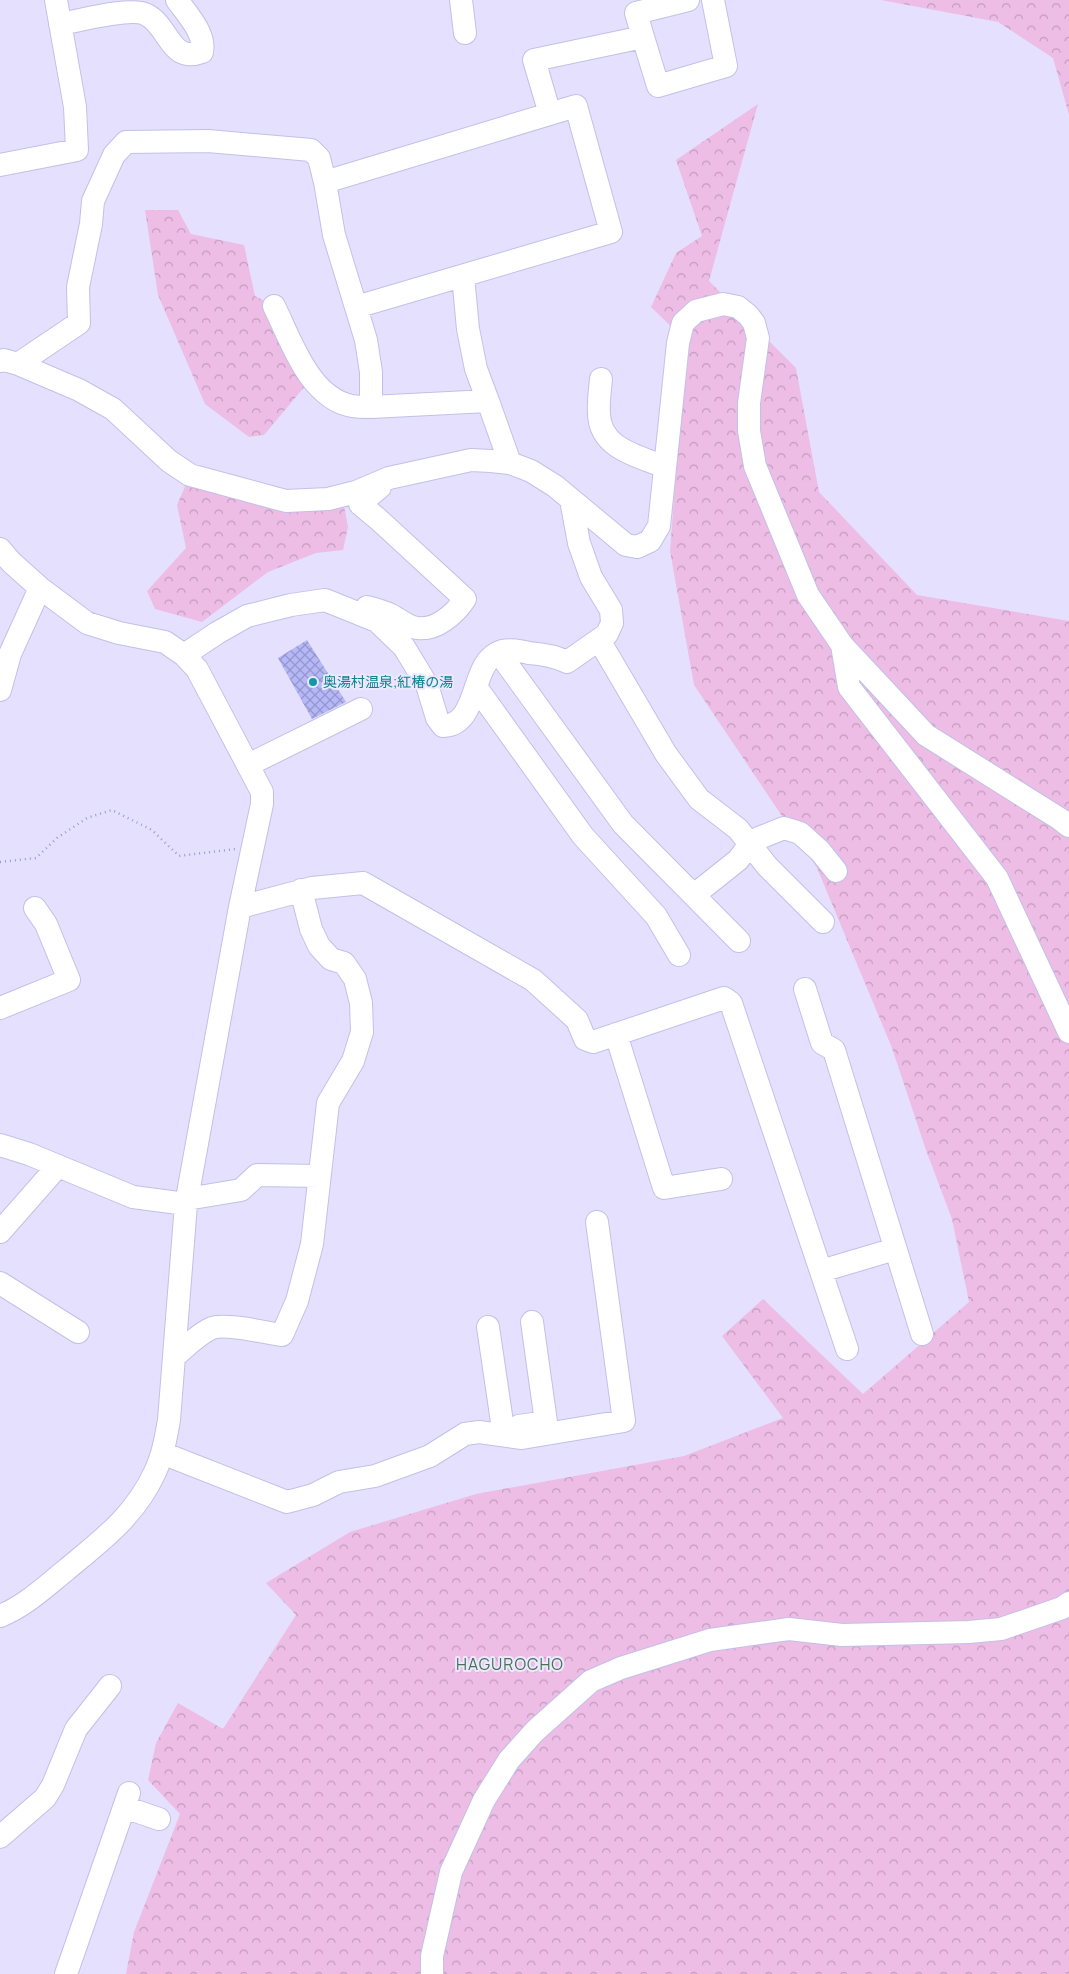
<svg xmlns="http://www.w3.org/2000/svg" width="1069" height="1974" font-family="Manrope,'Noto Sans JP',sans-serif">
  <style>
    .forest { fill: url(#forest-crowns) }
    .building { fill: url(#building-cross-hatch) }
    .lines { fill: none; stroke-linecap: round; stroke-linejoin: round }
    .minor-casing { stroke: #c2c0e8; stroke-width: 24 }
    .path { stroke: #989bdb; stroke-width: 2.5; stroke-dasharray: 1 4; stroke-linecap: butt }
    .minor { stroke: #fff; stroke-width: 22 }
    .culture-dot { fill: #0f9aa8; stroke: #ece8ff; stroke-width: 2 }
    .labels { text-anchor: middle; stroke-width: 4; stroke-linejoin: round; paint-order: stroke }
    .culture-label { font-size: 14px; fill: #0d838f; stroke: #ece8ff; text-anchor: start }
    .quarter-label { font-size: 16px; letter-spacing: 1px; fill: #487252; stroke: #ece8ff }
  </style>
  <defs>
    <pattern id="forest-crowns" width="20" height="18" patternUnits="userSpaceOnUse" patternTransform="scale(1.25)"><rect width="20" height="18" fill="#edbde5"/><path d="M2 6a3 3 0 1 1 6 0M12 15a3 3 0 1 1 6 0" fill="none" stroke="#c29cbe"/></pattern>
    <pattern id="building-cross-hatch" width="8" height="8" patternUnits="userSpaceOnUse" patternTransform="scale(1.25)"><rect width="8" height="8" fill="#b5b7f6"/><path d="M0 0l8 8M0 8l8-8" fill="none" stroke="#9597cc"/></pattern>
  </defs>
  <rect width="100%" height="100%" fill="#e5e0fe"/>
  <!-- forest -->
  <path class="forest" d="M881 0H1069V115L1053 58 998 22Z
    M758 104 709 281 796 368 819 492 917 595 1069 621V1974H126L134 1932 180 1814 148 1780 156 1743 178 1703 223 1729 296 1615 266 1583 350 1532 476 1494 684 1456 783 1418 722 1336 763 1299 863 1394 969 1302 952 1219 926 1150 892 1048 817 868 694 685 670 551 686 341 651 307 676 253 702 236 676 160Z
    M145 210H178L191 234 244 245 255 296 274 306 311 379 264 435 249 437 205 404 158 295Z
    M190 475 264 496 342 495 348 527 343 550 316 553 268 572 202 622 155 609 147 591 186 548 177 505Z"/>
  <!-- building -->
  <path class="building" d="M307 640 346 702 312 719 278 658Z"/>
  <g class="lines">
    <!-- minor casing -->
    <g class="minor-casing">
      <path id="minor" d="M461 0 465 33
        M60 24C79 21 132 6 147 15 169 26 170 64 202 52 206 34 187 14 177 0
        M643 37 636 13 688 0
        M550 114 534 60 643 37 658 86 726 66 713 0
        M0 165 77 150 75 107 56 0
        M463 276 468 329 476 369 488 401
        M274 306C291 340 309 398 352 406 358 407 365 407 371 407
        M356 307 611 232 576 106 325 182 334 235 366 340 371 372V407L488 401 510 463
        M0 361 4 360 18 364 79 390 113 409 169 461 190 475 286 501 328 499 356 492 389 478 471 460 491 461 510 463 531 471 555 486 626 545 637 547 650 541 659 526 678 343 683 323 696 311 723 304 738 307 748 315 754 323 758 338 749 403V431L755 466 808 595 842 645 926 735 1060 819 1069 826
        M18 364 79 323 78 287 91 224 93 201 114 155 126 142 208 141 311 150 319 158 325 182
        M601 379C600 390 598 403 599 414 600 449 639 456 665 467
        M0 549 11 562 40 588 87 623 119 633 165 642 184 655 197 669 262 792V804L240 907 186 1204 169 1420C166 1437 163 1455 155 1472 135 1516 102 1540 66 1570 45 1587 25 1606 0 1616
        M367 607C374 609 382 611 389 614 398 618 407 627 417 628 436 631 455 614 465 599L378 519 360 504 380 487
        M599 640 666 754 699 799 738 829 767 866 823 922
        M842 645 849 687 997 878 1069 1032
        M499 653 623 824 739 941
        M184 655 217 633 247 616 291 605 325 600 377 621 404 647 427 685 437 718 443 726C481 725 469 660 502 651 511 649 520 651 529 653 542 654 555 656 567 662L607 634 612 623 611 610 591 577 579 543 571 500
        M476 687 583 836 656 916 679 955
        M0 690 10 654 40 588
        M248 765 361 709
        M694 895 738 860 750 844 759 838 784 828 800 833 820 851 836 871
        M240 907 312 888 363 883 533 980 577 1020 585 1039 593 1042 724 998 731 1003 847 1349
        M805 989 822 1043 834 1050 922 1334
        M0 1008 69 980 46 924 35 908
        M616 1034 664 1188 721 1179
        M0 1145 29 1154 133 1197 186 1204
        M187 1199 241 1190 257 1175 319 1176
        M0 1232 58 1166
        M821 1271 895 1249
        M0 1283 78 1332
        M488 1327 503 1429
        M175 1356C186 1347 198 1334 212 1328 225 1323 267 1333 282 1335L297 1301 312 1244 328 1103 353 1061 362 1032 361 1003 355 979 344 963 331 959 319 946 311 929 301 890
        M519 1426 546 1422 532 1322
        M162 1453 287 1502 313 1495 339 1482 375 1476 430 1456 465 1434 479 1432 522 1438 624 1421 597 1222
        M124 1807 159 1819
        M0 1837 45 1798 53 1785 76 1729 110 1686
        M66 1974 129 1793
        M432 1974V1956L451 1872 484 1800 509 1760 535 1731 591 1681 621 1668 710 1640 789 1629 842 1635 969 1632 1001 1629 1062 1608 1069 1603"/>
    </g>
    <!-- path -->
    <path class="path" d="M0 862 36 858 57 838 87 818 112 810 152 830 179 856 235 849"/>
    <!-- minor -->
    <use href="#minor" class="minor"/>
  </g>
  <!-- markers -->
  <circle class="culture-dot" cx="313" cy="682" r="5"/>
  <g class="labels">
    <!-- culture labels -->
    <g class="culture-label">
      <text x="323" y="687">奥湯村温泉;紅椿の湯</text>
    </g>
    <!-- quarter labels -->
    <g class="quarter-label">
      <text x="510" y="1670">HAGUROCHO</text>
    </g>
  </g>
</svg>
